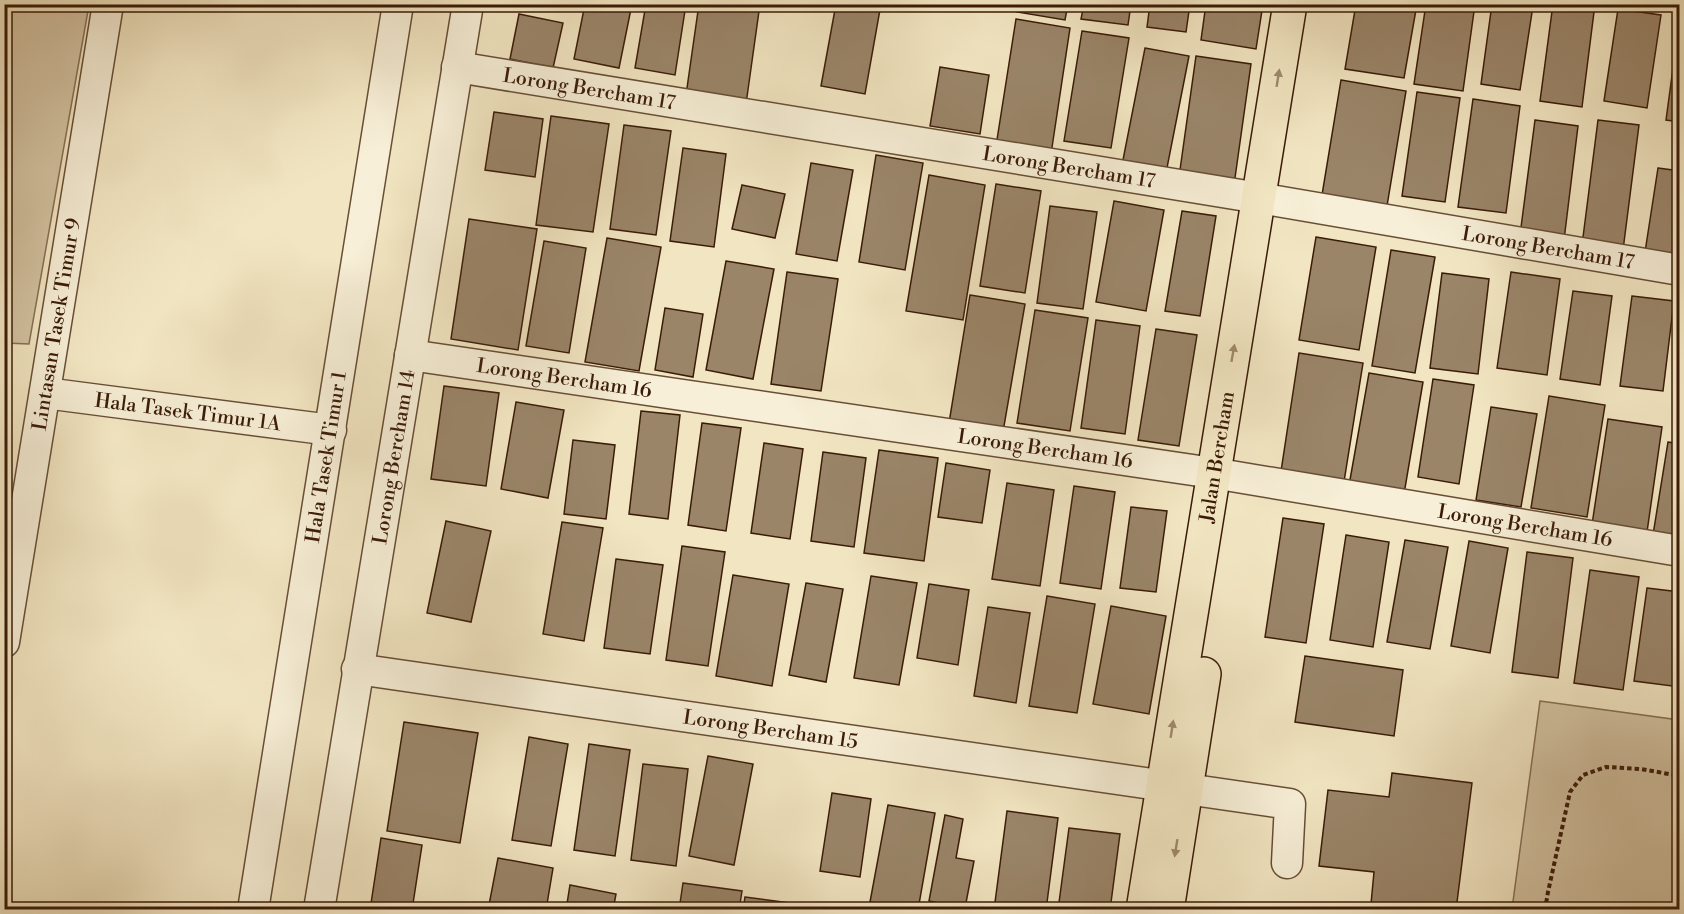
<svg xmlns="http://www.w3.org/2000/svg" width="1684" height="914" font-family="'Libre Bodoni',serif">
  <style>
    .green { fill: #d3c3a2; stroke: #866f55; stroke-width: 1.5 }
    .building { fill: #9a8569; stroke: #3a1b08; stroke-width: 1.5 }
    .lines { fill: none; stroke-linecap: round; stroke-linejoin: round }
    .minor-casing { stroke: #684e36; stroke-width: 33 }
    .major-casing { stroke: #3a1b08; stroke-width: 36 }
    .path { stroke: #3a1b08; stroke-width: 4; stroke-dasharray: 4.5 3; stroke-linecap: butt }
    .minor { stroke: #f7efd7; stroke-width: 30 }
    .major { stroke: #f2e6c2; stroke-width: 33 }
    .oneway { fill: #9f8b6e }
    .labels { text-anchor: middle; stroke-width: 5; stroke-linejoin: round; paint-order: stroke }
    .street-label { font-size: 20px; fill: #3a1b08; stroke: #f7efd7 }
  </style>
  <rect width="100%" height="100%" fill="#f2e6c2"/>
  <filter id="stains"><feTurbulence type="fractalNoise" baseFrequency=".00333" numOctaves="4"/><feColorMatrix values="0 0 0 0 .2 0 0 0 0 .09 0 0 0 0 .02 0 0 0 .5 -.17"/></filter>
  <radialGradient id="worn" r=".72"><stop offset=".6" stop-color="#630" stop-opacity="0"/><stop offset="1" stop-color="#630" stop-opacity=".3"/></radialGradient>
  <!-- green -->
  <path class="green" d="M5 4 89 5 29 344 5 343Z
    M1540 701 1679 720V909H1512Z"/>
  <!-- building -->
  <path class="building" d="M585 4H632L619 68 574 59Z
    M646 4H686L675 75 635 68Z
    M699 4H760L746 104 686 95Z
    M836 4H881L865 94 821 86Z
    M973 4H1004L1003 9Z
    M1018 4H1068L1065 20 1017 12Z
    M1084 4H1131L1128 25 1081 19Z
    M1150 4H1190L1186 32 1147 27Z
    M1206 4H1263L1256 49 1201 40Z
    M1356 4H1417L1404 78 1345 69Z
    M1426 4H1475L1463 91 1414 84Z
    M1492 4H1518L1533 6 1520 90 1481 84Z
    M1553 4H1595L1582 107 1540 101Z
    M1618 9 1661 15 1647 108 1604 101Z
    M519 14 563 23 553 68 510 59Z
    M1016 19 1070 28 1051 154 996 146Z
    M1082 31 1129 38 1111 148 1064 141Z
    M1678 31H1680V122L1666 120Z
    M1145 48 1189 56 1166 173 1122 165Z
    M1196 56 1251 64 1234 185 1179 177Z
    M940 67 989 75 980 134 930 126Z
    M1341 80 1406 91 1387 206 1322 195Z
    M1417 92 1460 98 1445 202 1402 196Z
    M1473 99 1520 106 1506 213 1458 207Z
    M494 112 543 119 535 177 485 170Z
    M551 116 609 124 593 232 536 225Z
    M1535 120 1578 126 1564 240 1520 235Z
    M1598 120 1639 125 1623 250 1582 245Z
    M624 125 671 131 656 235 610 229Z
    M683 148 726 154 714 247 670 241Z
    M876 155 923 163 905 270 859 262Z
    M811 163 853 170 837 261 796 254Z
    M1658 168 1680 171V257L1645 252Z
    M929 175 985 185 963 320 906 311Z
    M996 184 1041 191 1025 293 980 286Z
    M742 185 785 194 775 238 732 229Z
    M1114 201 1164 210 1146 311 1096 302Z
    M1050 206 1097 212 1083 309 1037 303Z
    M1182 211 1216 216 1200 316 1165 311Z
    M469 219 537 229 518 350 451 339Z
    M1316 237 1376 247 1359 350 1299 340Z
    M607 238 661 247 639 371 585 362Z
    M544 241 586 248 569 353 526 346Z
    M1391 250 1435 257 1415 373 1372 366Z
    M726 261 774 269 753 379 706 370Z
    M787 272 838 279 821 391 771 384Z
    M1511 272 1560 279 1547 375 1497 368Z
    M1442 273 1489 279 1478 374 1430 368Z
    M1573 291 1612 296 1600 385 1560 379Z
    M970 295 1025 304 1003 432 949 423Z
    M1632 296 1674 301 1663 391 1620 386Z
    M665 308 703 314 693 377 655 370Z
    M1035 310 1088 318 1070 431 1017 423Z
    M1096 320 1140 326 1125 434 1081 428Z
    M1156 329 1197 335 1179 446 1138 440Z
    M1299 353 1363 363 1343 488 1280 478Z
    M1369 373 1423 382 1403 500 1348 491Z
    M1433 379 1474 385 1459 484 1418 477Z
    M444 386 499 393 486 486 431 479Z
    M1549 396 1605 405 1587 517 1531 508Z
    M516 402 564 410 548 498 501 489Z
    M1491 407 1537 414 1521 507 1476 500Z
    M641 411 680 415 668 519 629 514Z
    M1608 419 1662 427 1646 539 1591 531Z
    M702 423 741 428 726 531 688 525Z
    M573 440 615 445 606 519 564 514Z
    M1668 442 1680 444V545L1652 541Z
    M764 443 803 449 790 539 751 533Z
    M879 450 938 458 924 561 864 553Z
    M823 452 866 458 854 547 811 541Z
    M946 463 990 470 982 523 938 517Z
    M1007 483 1054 490 1040 586 992 579Z
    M1074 486 1115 492 1101 589 1060 583Z
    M1131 507 1167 511 1156 592 1120 588Z
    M1283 518 1324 524 1306 643 1265 637Z
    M446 521 491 531 471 622 427 613Z
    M562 522 603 528 584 641 543 634Z
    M1346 535 1389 542 1373 647 1330 640Z
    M1405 540 1448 547 1430 649 1387 642Z
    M1469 541 1508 548 1490 653 1451 646Z
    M682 546 725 552 708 666 666 660Z
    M1527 552 1573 558 1558 678 1512 672Z
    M616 559 663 565 650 654 604 648Z
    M1590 570 1639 577 1623 690 1574 683Z
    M733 575 789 584 772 686 716 676Z
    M871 576 917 583 899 685 854 678Z
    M806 583 843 589 826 682 789 675Z
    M929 584 969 590 958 665 917 658Z
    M1647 588 1680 592V687L1634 681Z
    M1047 596 1095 604 1077 713 1029 706Z
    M1111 606 1166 616 1149 714 1093 704Z
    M988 607 1030 613 1016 703 974 696Z
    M1305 656 1403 670 1394 736 1295 722Z
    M404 722 478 733 460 843 387 831Z
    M529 737 568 744 551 846 512 840Z
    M589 744 630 750 615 856 574 850Z
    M708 756 753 764 734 865 689 856Z
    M643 764 688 769 676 866 631 860Z
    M1392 773 1472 783 1456 910H1421L1371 904 1374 872 1319 866 1328 790 1389 797Z
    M832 793 871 799 860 877 820 871Z
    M888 805 935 813 918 910 870 902Z
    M1007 811 1058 818 1046 910H994Z
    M945 815 963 819 956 858 974 861 965 908 929 901Z
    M1069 828 1120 834 1110 910H1058Z
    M381 838 422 845 412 910H370Z
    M498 858 553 868 546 910H488Z
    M683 883 742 891 739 910H679Z
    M570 885 616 894 613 910H566Z
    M745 897 797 904 796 910H743Z"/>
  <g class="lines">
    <!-- minor casing -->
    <g class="minor-casing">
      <g id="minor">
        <path id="s1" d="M457 67 1259 198 1680 270"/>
        <path id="s2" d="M410 355 1213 473 1680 551"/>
        <path id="s3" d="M45 393 331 430"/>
        <path id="s4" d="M4 642 108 4"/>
        <path id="s5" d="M357 669 1290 804 1287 863"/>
        <path id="s6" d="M253 910 398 4"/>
        <path id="s7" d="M319 910 468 4"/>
      </g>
    </g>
    <!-- major casing -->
    <g class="major-casing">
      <g id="major">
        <path id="s8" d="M1143 910 1290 4"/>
        <path d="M1167 910 1204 674"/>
      </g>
    </g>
    <!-- path -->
    <path class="path" d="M1545 910 1548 892 1570 792 1583 775 1606 767 1641 769 1680 776"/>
    <!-- minor -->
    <use href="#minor" class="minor"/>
    <!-- major -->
    <use href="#major" class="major"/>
  </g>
  <!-- one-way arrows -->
  <defs><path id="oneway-solid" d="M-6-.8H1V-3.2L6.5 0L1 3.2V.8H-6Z" transform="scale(1.5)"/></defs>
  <g class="oneway">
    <use href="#oneway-solid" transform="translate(1278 78) rotate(-81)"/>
    <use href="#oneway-solid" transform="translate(1233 353) rotate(-80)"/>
    <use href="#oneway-solid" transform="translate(1172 729) rotate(-81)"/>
    <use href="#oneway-solid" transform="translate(1176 848) rotate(99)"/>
  </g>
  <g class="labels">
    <!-- street labels -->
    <g class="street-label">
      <text dy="7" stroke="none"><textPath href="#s1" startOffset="134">Lorong Bercham 17</textPath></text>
      <text dy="7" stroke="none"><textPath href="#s1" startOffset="620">Lorong Bercham 17</textPath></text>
      <text dy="7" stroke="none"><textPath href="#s1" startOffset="1106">Lorong Bercham 17</textPath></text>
      <text dy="7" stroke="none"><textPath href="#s4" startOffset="322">Lintasan Tasek Timur 9</textPath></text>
      <text dy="7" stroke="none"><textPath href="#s2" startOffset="156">Lorong Bercham 16</textPath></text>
      <text dy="7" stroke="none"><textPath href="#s3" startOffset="144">Hala Tasek Timur 1A</textPath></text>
      <text dy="7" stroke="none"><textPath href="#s2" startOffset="642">Lorong Bercham 16</textPath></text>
      <text dy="7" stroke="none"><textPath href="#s6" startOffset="459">Hala Tasek Timur 1</textPath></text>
      <text dy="7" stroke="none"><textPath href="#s7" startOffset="459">Lorong Bercham 14</textPath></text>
      <text dy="7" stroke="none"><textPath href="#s8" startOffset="459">Jalan Bercham</textPath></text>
      <text dy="7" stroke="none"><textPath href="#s2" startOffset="1128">Lorong Bercham 16</textPath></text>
      <text dy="7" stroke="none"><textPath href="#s5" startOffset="418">Lorong Bercham 15</textPath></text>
    </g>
  </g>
  <!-- margin -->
  <rect width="1684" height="914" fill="none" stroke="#f2e6c2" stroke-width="24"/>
  <rect x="6" y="6" width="1672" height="902" fill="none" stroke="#3a1b08" stroke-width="3"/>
  <rect x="12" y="12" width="1660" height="890" fill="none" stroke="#3a1b08" stroke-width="1.5"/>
  <rect width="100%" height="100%" filter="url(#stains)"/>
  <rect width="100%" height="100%" fill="url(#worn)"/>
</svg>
